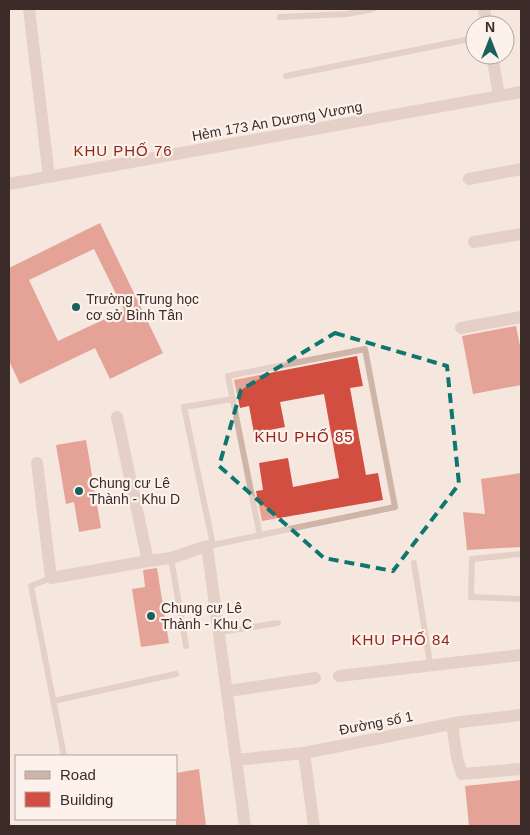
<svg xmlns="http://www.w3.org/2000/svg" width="530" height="835" font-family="Arial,sans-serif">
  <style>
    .building { fill: #d14e40; fill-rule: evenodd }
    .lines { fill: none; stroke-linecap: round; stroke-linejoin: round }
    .service { stroke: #cfb4a8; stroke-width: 6 }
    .minor { stroke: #cfb4a8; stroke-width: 12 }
    .marked { fill: none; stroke: #0f766e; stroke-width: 4; stroke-dasharray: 10 6; stroke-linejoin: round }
    .poi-dot { fill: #1a615b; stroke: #fcf2eb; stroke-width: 2 }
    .labels { text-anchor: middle; stroke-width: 4.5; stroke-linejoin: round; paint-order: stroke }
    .street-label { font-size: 14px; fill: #3b2c29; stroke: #fcf2eb }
    .poi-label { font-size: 14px; fill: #3b2c29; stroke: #fcf2eb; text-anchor: start }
    .neighbourhood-label { font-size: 15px; letter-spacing: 1px; fill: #92251a; stroke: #fcf2eb }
  </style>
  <rect width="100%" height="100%" fill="#f5e7de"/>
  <!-- building -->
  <path class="building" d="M100 223 163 353 110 379 95 348 20 384 9 361V268ZM94 249 124 310 58 341 29 280Z
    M516 326 521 351V385L473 394 462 336Z
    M357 356 363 386 350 388 366 475 378 473 383 500 262 521 256 491 263 490 259 463 288 458 293 487 339 478 324 394 280 402 285 427 254 433 249 406 240 408 234 380Z
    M86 440 101 528 79 532 74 502 66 504 56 445Z
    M521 473V547L467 550 463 512 485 514 481 479Z
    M157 568 169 643 141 647 132 589 145 587 143 570Z
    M199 769 206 826H176V773Z
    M521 780V826H469L465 786Z"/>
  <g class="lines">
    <!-- service -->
    <path class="service" d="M280 17 347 14 373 9
      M286 76 475 38
      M213 545 395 507 365 349 228 376 260 536
      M210 546 213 545 184 407 233 399
      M521 554 472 559 471 597 521 599
      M171 558 186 646
      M414 563 430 664
      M51 578 31 586 64 756
      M220 632 278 623
      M53 701 176 674"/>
    <!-- minor -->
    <path class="minor" d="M29 9 49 177
      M484 9 487 25
      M492 55 499 96
      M469 179 521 169
      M9 184 521 92
      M474 242 521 234
      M461 328 521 317
      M117 417 148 561 171 558 207 546 245 826
      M37 463 51 578 148 561
      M339 676 521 655
      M228 691 315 678
      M452 724 457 758 462 774 521 769
      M304 753 314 826
      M236 760 304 753 461 722 521 715"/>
  </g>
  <!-- marked area -->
  <path d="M0 0H530V835H0ZM335 333 447 366 459 484 393 571 324 558 219 466 241 390Z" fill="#f5e7de" fill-opacity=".55" fill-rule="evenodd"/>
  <path class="marked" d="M335 333 447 366 459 484 393 571 324 558 219 466 241 390Z"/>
  <!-- markers -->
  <g class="poi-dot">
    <circle cx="76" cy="307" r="5"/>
    <circle cx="79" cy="491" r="5"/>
    <circle cx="151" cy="616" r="5"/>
  </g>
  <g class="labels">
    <!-- street labels -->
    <g class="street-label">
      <text transform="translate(277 121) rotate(-10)" y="5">Hẻm 173 An Dương Vương</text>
      <text transform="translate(376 723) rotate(-11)" y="5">Đường số 1</text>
    </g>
    <!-- poi labels -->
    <g class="poi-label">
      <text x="86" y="304">Trường Trung học<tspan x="86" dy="16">cơ sở Bình Tân</tspan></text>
      <text x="89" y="488">Chung cư Lê<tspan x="89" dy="16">Thành - Khu D</tspan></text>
      <text x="161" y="613">Chung cư Lê<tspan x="161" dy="16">Thành - Khu C</tspan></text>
    </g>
    <!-- neighbourhood labels -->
    <g class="neighbourhood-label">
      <text x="123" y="156">KHU PHỐ 76</text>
      <text x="304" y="442">KHU PHỐ 85</text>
      <text x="401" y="645">KHU PHỐ 84</text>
    </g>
  </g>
  <!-- border -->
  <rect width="530" height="835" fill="none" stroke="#3b2c29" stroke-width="20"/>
  <!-- legend -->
  <rect x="15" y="755" width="162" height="65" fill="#fcf2eb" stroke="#afa39d"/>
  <rect x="25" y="771" width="25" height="8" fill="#cfb4a8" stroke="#afa39d"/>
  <text x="60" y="780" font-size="15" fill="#3b2c29">Road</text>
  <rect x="25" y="792" width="25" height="15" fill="#d14e40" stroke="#afa39d"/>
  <text x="60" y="805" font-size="15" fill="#3b2c29">Building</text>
  <!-- north arrow -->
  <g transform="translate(490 40)"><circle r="24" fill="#fcf2eb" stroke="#afa39d"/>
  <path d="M0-4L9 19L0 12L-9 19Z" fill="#1a615b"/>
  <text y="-8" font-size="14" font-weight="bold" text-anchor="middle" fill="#3b2c29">N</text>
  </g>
</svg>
